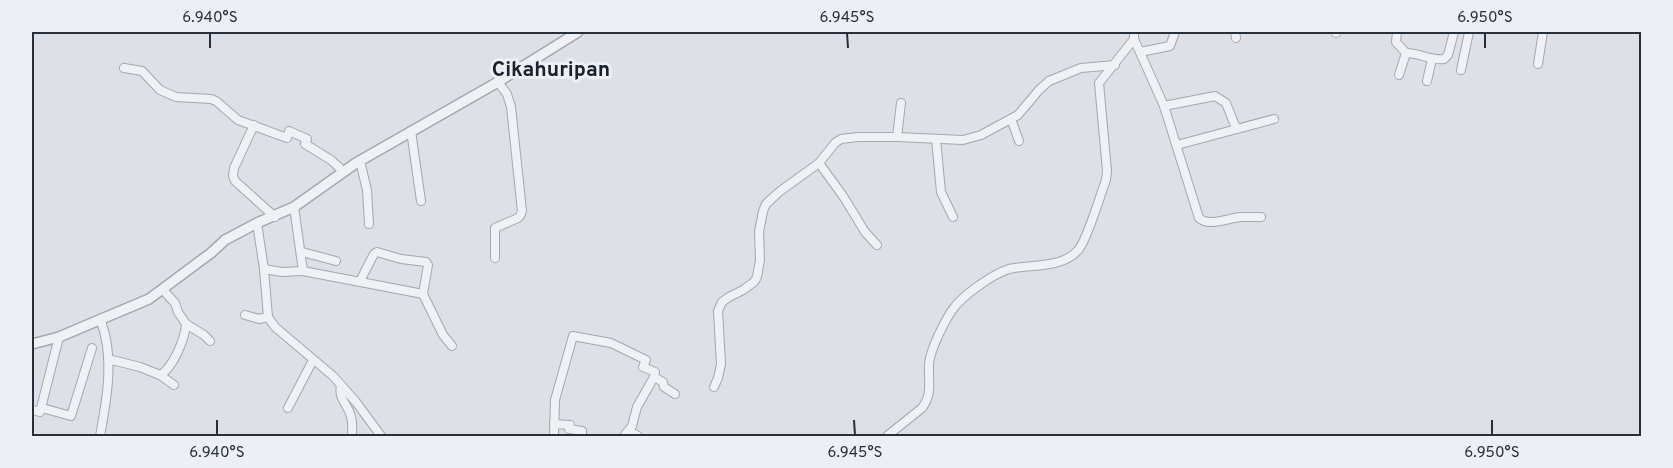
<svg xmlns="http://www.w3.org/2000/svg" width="1673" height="468" font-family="Overpass,sans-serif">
	<rect width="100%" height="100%" fill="#dde0e6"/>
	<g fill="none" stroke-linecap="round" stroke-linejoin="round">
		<defs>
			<g id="minor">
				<path d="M1235 32 1236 38"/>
				<path d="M1397 32 1396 42 1406 53"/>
				<path d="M1336 33V32"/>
				<path d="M1134 39 1164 106 1199 218C1209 227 1228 218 1241 217 1248 217 1254 217 1261 217"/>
				<path d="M1140 52 1170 46 1175 32"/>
				<path d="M1538 64 1543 32"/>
				<path d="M124 68 142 71 160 90 176 97 211 99 216 101 238 120 287 138 289 131 307 139 305 144 331 160 344 172"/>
				<path d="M1461 70 1469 32"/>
				<path d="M1399 75 1406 53C1420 53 1431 61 1444 59L1448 55 1454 32"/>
				<path d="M1427 81 1432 59"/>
				<path d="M1164 106 1215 96 1226 103 1236 128"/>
				<path d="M1011 119 1019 141"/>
				<path d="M254 125 234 168 233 176 235 181 275 217"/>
				<path d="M411 131 421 201"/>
				<path d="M897 137 901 103"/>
				<path d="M936 139 941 192 953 217"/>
				<path d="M1177 145 1274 119"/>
				<path d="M360 161 367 190 369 224"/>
				<path d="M819 163 843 196 865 232 877 245"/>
				<path d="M294 207 303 271 423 294 428 265 426 262 401 259 377 252 374 254 360 281"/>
				<path d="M257 223 264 269 268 317 275 327 333 376 356 402 381 436"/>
				<path d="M302 252 336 261"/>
				<path d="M495 258V228L518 218 520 216 522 211 511 107 507 94 498 82"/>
				<path d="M264 269 282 272 303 271"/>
				<path d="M163 290 175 303 178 312 186 324 204 335 210 341"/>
				<path d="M423 294 443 335 452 346"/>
				<path d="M245 315 259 319 268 317"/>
				<path d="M100 319C115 356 107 398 100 436"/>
				<path d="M108 359 140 367 160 375C173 368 185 339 186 324"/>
				<path d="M160 375 174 385"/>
				<path d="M341 385C338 401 348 403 351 417 353 423 352 430 352 436"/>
				<path d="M714 387 718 378 721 364 718 311 722 302 729 297 743 290 754 282 757 277 760 260 759 232 763 211 766 204 779 192 819 163 835 143 841 139 858 137H897L963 140 981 135 1018 115 1039 90 1049 81 1081 68 1115 65"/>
				<path d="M42 408 71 416 92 348"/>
				<path d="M288 408 313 360"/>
				<path d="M32 410 40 412 59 337"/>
				<path d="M554 424 570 425 569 429 582 431V436"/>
				<path d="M629 431 638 436"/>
				<path d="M554 436 555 400 573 336 611 343 646 360 643 367 655 372 654 377 663 382 664 387 675 394"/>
				<path d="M624 436 632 426 637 407 654 377"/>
				<path d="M887 436 922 408C933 394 928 380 929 364 930 350 945 320 953 309 963 295 993 274 1009 269 1031 264 1063 269 1079 249 1089 235 1099 198 1106 180L1107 171 1099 83 1134 39V32"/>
			</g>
			<path id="tertiary" d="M32 344 59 337 149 299 211 253 225 240 257 223 294 207 356 163 498 82 578 32"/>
		</defs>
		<use href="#minor" stroke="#a3a7af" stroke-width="10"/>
		<use href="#tertiary" stroke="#a3a7af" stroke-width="12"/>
		<use href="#minor" stroke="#eff1f4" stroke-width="8"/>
		<use href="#tertiary" stroke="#eff1f4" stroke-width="9"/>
	</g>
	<path fill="none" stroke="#272f3b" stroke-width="2" d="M210 33V48M847 33 848 48M1485 33V48M217 420V435M854 420 855 435M1492 420V435"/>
	<g text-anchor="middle" stroke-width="6" stroke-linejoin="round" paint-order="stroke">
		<g font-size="21" font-weight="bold" fill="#1a202c" stroke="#eceff4">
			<text x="551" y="76">Cikahuripan</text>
		</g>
	</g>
	<rect width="1673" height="468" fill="none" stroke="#eceff4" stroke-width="66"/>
	<rect x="33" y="33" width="1607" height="402" fill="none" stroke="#272f3b" stroke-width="2"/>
	<g font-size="15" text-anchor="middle" fill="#272f3b">
		<text x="210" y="22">6.940°S</text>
		<text x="847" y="22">6.945°S</text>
		<text x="1485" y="22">6.950°S</text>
		<text x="217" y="457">6.940°S</text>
		<text x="855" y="457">6.945°S</text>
		<text x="1492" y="457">6.950°S</text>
	</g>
</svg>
